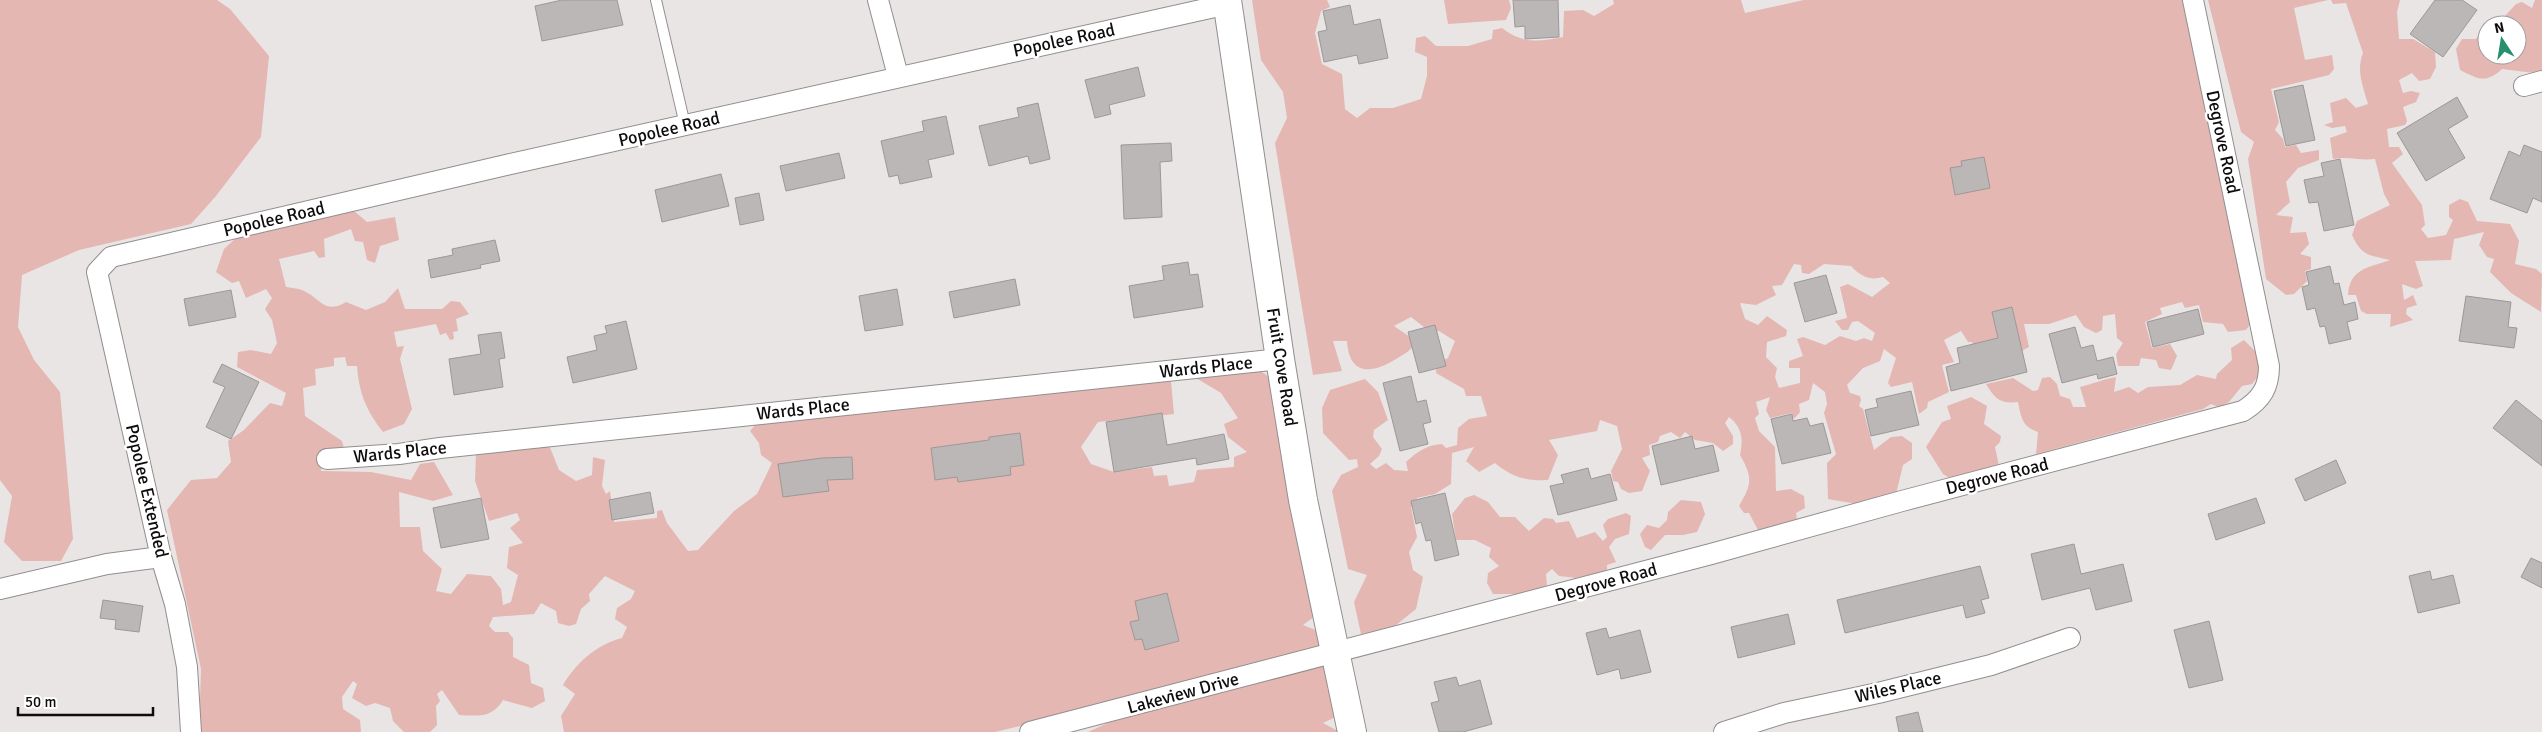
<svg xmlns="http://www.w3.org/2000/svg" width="2542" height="732" font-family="Signika,sans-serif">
	<rect width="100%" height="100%" fill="#e9e5e4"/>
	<g fill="#e4b7b3" fill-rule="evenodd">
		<path d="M0 0H217L230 9 269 56 261 137 216 196 191 224 79 250 22 275 18 327 34 360 60 392 73 539 61 561H22L4 542 12 496 0 480Z"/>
		<path d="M1252 0H1327L1330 7 1321 11 1315 33 1322 64 1342 74 1345 109 1357 118 1370 108H1393L1421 99 1427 76V57L1415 52 1416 38 1425 36 1436 46H1468L1492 39 1493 30 1502 28C1523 44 1538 42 1563 37L1564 11 1583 10 1594 16 1614 4 1613 0H1741L1745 13 1804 0H2182L2253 320 2246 330 2228 332 2223 324 2203 322 2199 305 2185 308 2182 302 2160 308 2162 314 2145 322 2152 348 2170 344 2177 356 2171 370 2159 368 2156 360 2141 358 2139 366H2118L2116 354 2123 343 2117 338 2115 314 2103 316 2102 330 2096 333 2084 327 2076 315 2049 324H2024L2029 347 2020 352 1975 356 1972 342H1968L1961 331 1944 340 1954 362 1942 365 1949 392 1928 402 1927 408 1919 414 1912 382 1891 387 1888 383 1896 358 1884 349 1880 361 1863 368 1847 385 1850 393 1860 396 1861 400 1859 406 1863 409 1874 450 1891 437 1902 436 1912 443V459L1903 465 1896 494 1857 504 1828 499 1827 463 1836 454 1824 413 1827 404 1825 392 1813 383 1809 400 1799 404 1800 412 1794 419 1792 413 1770 418 1766 410 1770 397 1756 402 1759 414 1755 418 1759 431 1775 447 1776 491 1791 489 1804 496 1805 508 1796 513 1797 520 1758 530 1749 513H1744L1739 506C1752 484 1753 478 1740 455 1743 440 1743 428 1729 417L1725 423 1733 436V444L1723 451 1713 443 1695 440 1685 432 1680 438 1671 432 1660 436 1658 442 1649 445 1650 455 1642 458 1650 471 1642 491 1629 493 1621 489 1618 482 1613 481 1611 471 1622 449 1617 426 1600 420 1597 431 1549 440 1558 455 1548 480C1525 481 1512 477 1495 463L1479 472 1466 461 1474 447 1452 453 1451 484 1435 494 1417 498V505L1411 507 1417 537 1409 552 1413 570 1423 577 1416 609 1391 629 1361 634 1354 602 1367 575 1348 569 1332 491 1341 475 1358 467 1357 459 1349 460 1323 433 1322 408 1330 390 1365 379 1378 392 1388 420 1374 430 1373 437 1382 449 1379 456 1370 464 1376 469 1386 463 1394 470 1408 471 1406 462C1417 452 1426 445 1442 444L1446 448 1457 445 1458 428 1469 419 1487 416 1481 396H1466L1464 389 1436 373 1437 363 1448 358 1455 341 1439 331H1429L1411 317 1394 326 1416 341C1413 350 1404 354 1396 359 1372 374 1349 376 1347 341H1333L1342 371 1313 375 1275 143 1287 118 1283 92 1261 60ZM1794 264 1801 265 1802 273 1809 274 1824 264 1851 266C1860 276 1870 281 1883 277L1890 283 1872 297 1848 284 1840 287 1847 318 1835 321 1842 330H1848L1852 322 1858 321 1875 333 1872 341 1864 338 1856 341 1840 336 1825 345 1803 337 1797 339 1803 356 1789 361V368H1800V383L1779 388 1775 377 1777 368 1766 357 1767 342 1786 336 1787 330 1767 316 1758 325 1745 319 1740 303 1756 305 1776 295 1772 286 1782 285Z"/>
		<path d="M1444 0H1509L1511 8 1506 20 1448 24Z"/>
		<path d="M2208 0H2328L2294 8 2305 60 2332 55 2334 69 2329 75 2271 89 2279 122 2275 130 2283 139 2285 147 2296 145 2301 153 2319 150V160L2298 168 2286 182 2290 202 2276 215 2293 217 2290 233 2306 232 2309 244 2300 254 2311 257V269L2305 271 2307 281 2294 294 2286 295 2266 279 2248 159 2254 142 2241 132Z"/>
		<path d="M2331 0H2400L2397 12 2399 39H2413L2435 52 2436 67 2430 79 2419 81 2412 73 2399 80 2403 93 2411 91 2420 93 2416 102 2403 107 2407 121 2405 125 2387 129 2389 147H2399L2403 154 2392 163 2422 205 2425 225 2421 229 2428 238 2446 235 2453 220 2449 217V205L2460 199 2468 202 2477 221 2510 224 2519 241 2515 264 2536 269 2542 274 2541 312 2511 293 2490 272 2494 259 2487 257 2479 245 2484 232 2454 239 2451 260 2415 261 2423 286 2416 289 2402 284 2404 300 2413 295 2417 305 2407 308 2406 314 2413 320 2390 327 2391 314H2367L2361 311 2356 295H2348C2350 268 2368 268 2390 260 2370 255 2362 257 2352 235L2357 221 2390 205 2384 194 2375 159C2360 161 2348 156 2333 159L2330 138 2347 132 2345 126 2332 128 2324 125 2333 122 2330 103 2346 98 2356 108 2368 104C2363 86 2356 71 2363 53L2346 3 2333 4Z"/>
		<path d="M2535 0H2542V74L2502 69C2486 84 2478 79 2460 70L2456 49 2462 39H2476L2484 27H2487V55H2517V25H2504V17L2516 4 2522 2 2532 8Z"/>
		<path d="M353 210 367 222 395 217 399 240 380 246 375 263 367 260 363 242 355 241 351 229 324 239 325 257 319 258 314 251 279 259 286 287C291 288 297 288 302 290 321 298 324 315 346 302L366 310 385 302 398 288 405 309H442L451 301 460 302 469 314 456 319 458 331 453 332 454 339 450 340 446 333 440 335 436 324 394 332 397 347 404 346 400 359 412 409 404 424 383 432C366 410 359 393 357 366H347L345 357 334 358V366L315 369 316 385 303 388 305 416 342 441 345 452 322 456 321 471 371 472 411 480 420 464 434 462 453 495 433 501 399 492 400 527H420L423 551 442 569 436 591 451 594 467 574 491 576 501 589 503 605 511 602 518 575 507 568 509 547 523 543 510 528 520 520 517 513 489 521 475 481 476 454 549 445 559 470 576 481 592 475 593 457 605 460 602 486 606 494 610 491 614 522 657 518V511L662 510 667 523 688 551 698 550 734 511 757 494 772 463 761 455 759 443 750 431 756 424 1171 381 1174 414 1098 422 1081 447 1091 464 1114 472 1152 467 1154 476 1167 475 1169 486 1194 482 1197 470 1234 467V457L1247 452 1228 437 1224 424 1238 418 1221 393 1196 378 1259 370 1274 380 1289 475 1286 487 1289 499 1294 502 1318 614 1303 625 1323 633V653L995 732H564L561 716 575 694 563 685C575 664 597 644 622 638L627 627 615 619 617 608 631 599 635 591 605 576 589 594 590 601 581 609 576 624 569 626 558 623 556 611 541 603 534 614 493 617 489 626 495 632H508L513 638V657L529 665 531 683 543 688 545 701 532 708 503 700C492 718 479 716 459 715L442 690 437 694 440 701 436 706 437 725 430 732H404L393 721 390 708 375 703 366 706 352 698 357 684 353 681 342 697 343 709 360 720 361 732H199L201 669 167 510 191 480 217 478 231 462 228 441 244 430 270 403 282 406 286 393 237 367 238 352 251 350 271 354 277 343 272 320 265 309 272 298 266 289 246 298 239 281 232 283 216 272 224 249 238 236Z"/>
		<path d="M2244 340 2258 354 2260 374 2252 384 2242 386 2229 402 2219 407 2211 404 2203 409 2036 454 2038 432C2022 427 2021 417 2018 402 2000 404 1995 399 1986 384L2013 378 2033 391 2038 390 2042 378 2050 377 2057 384 2060 396 2070 399 2073 407H2086L2080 387C2093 384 2103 379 2116 377L2114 392 2129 387 2138 393 2148 387 2180 385 2197 375 2216 379 2217 374 2232 360 2231 348Z"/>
		<path d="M1971 397 1987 406 1984 424 2001 436 2000 442 1995 447 1999 466 1953 480 1943 474 1926 447 1942 422 1951 419 1947 406Z"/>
		<path d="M1474 495 1488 502 1500 517H1515L1529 531 1544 518 1553 519 1556 523 1569 521 1577 538 1595 532 1603 541 1607 537 1603 525 1608 519 1626 513 1631 516 1629 534 1615 539 1609 547 1616 562 1607 565V571L1576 578 1559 576 1552 569 1546 574 1547 587 1518 594H1493L1487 583 1488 573 1499 566 1489 557 1491 548 1475 540H1456L1452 514 1465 498Z"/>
		<path d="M1681 500 1701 502 1705 514 1697 532 1683 535H1665L1651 550 1645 547 1640 534 1647 525 1659 528 1667 520 1668 512Z"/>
		<path d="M1327 662 1331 680 1327 689 1336 698 1331 705 1339 710 1340 715 1323 723 1340 732H1088L1132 712Z"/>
	</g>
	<g fill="#bbb7b6" stroke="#9d9898">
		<path d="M562 0H617L623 25 542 41 535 6Z"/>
		<path d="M1513 0H1558L1559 37 1525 39V26L1515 27Z"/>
		<path d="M2435 0H2462L2477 10 2443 57 2410 34Z"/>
		<path d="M1350 5 1354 25 1380 19 1388 58 1359 64 1357 55 1324 62 1318 32 1327 30 1323 11Z"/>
		<path d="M1138 67 1145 96 1109 105 1111 114 1095 118 1085 80Z"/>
		<path d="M2303 85 2315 140 2286 146 2274 91Z"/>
		<path d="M2457 97 2468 117 2448 129 2465 158 2426 181 2397 133Z"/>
		<path d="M1038 103 1050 159 1030 164 1028 156 989 166 979 126 1019 117 1017 108Z"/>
		<path d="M946 116 954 154 928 160 932 177 900 184 898 175 889 177 881 141 924 131 922 121Z"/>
		<path d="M1171 143 1172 161 1160 162 1162 217 1124 219 1121 145Z"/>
		<path d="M2524 145 2542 152V202L2533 198 2527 213 2490 199 2509 151 2520 156Z"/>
		<path d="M839 153 845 178 786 191 780 166Z"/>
		<path d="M1984 157 1990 188 1955 195 1950 168 1962 166 1961 161Z"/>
		<path d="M2340 159 2354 225 2324 231 2318 202 2309 203 2304 180 2324 176 2321 163Z"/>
		<path d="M721 174 729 206 662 222 655 190Z"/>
		<path d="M759 193 764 220 740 225 735 198Z"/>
		<path d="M495 240 500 261 480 265 481 268 431 278 428 260 453 255 452 249Z"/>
		<path d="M1188 262 1190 275 1198 274 1203 307 1134 318 1129 286 1164 280 1162 266Z"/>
		<path d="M2330 266 2334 284 2339 283 2344 305 2355 302 2358 319 2347 322 2351 339 2329 344 2325 326 2320 327 2315 308 2307 310 2302 287 2309 285 2306 272Z"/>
		<path d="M1826 275 1837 313 1805 322 1794 283Z"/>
		<path d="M1015 279 1020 305 954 318 949 292Z"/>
		<path d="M897 289 903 325 865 331 859 296Z"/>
		<path d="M231 290 236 317 189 326 184 299Z"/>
		<path d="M2466 296 2511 302 2508 327 2517 328 2514 348 2459 341Z"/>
		<path d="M2012 307 2027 372 1951 391 1946 367 1960 363 1957 348 1998 338 1992 312Z"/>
		<path d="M2198 309 2204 334 2153 347 2147 322Z"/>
		<path d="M626 321 637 369 573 383 567 357 597 350 594 336 607 333 605 326Z"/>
		<path d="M1435 325 1446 366 1419 373 1408 332Z"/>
		<path d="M2075 327 2081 348 2093 345 2097 361 2113 357 2117 374 2098 379 2097 374 2062 383 2049 334Z"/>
		<path d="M501 332 505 358 499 359 503 387 454 395 449 359 481 354 478 335Z"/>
		<path d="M222 364 259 382 231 439 206 427 225 387 213 382Z"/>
		<path d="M1411 376 1417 402 1426 400 1431 422 1423 424 1428 444 1400 451 1383 383Z"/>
		<path d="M1911 391 1919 425 1871 436 1865 410 1878 407 1876 399Z"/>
		<path d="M2516 400 2542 421V466L2493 428Z"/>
		<path d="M1162 413 1167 445 1224 434 1229 459 1197 465 1196 458 1114 472 1106 422Z"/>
		<path d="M1792 414 1793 421 1807 418 1810 426 1823 423 1831 453 1782 464 1771 419Z"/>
		<path d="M1020 433 1024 465 1010 467 1011 475 958 482 957 477 935 480 931 448 989 440V437Z"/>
		<path d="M1692 436 1695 449 1713 445 1719 471 1661 485 1652 446Z"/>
		<path d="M852 457 853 479 827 480 829 491 783 497 778 464 822 458Z"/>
		<path d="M2336 460 2346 483 2305 501 2295 479Z"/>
		<path d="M1588 468 1591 479 1610 474 1617 500 1558 515 1550 486 1564 483 1561 475Z"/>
		<path d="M650 492 654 513 612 520 609 500Z"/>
		<path d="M1445 493 1459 555 1435 561 1431 540 1426 541 1421 522 1416 524 1411 501Z"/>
		<path d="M481 498 489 539 441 548 433 508Z"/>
		<path d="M2256 498 2265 523 2216 540 2208 514Z"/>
		<path d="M2074 544 2081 574 2123 564 2132 601 2096 610 2090 588 2042 600 2031 554Z"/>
		<path d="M2531 558 2542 563V588L2521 577Z"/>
		<path d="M1980 566 1989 598 1981 600 1985 613 1966 618 1963 605 1845 633 1837 600Z"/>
		<path d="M2430 571 2432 580 2453 575 2460 603 2418 613 2409 576Z"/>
		<path d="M1167 593 1179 641 1145 650 1142 639 1135 640 1130 622 1139 620 1135 601Z"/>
		<path d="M103 600 143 606 139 632 115 629 116 620 100 618Z"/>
		<path d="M1788 614 1795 644 1738 658 1731 627Z"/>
		<path d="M2209 621 2223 680 2189 688 2174 630Z"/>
		<path d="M1606 628 1609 638 1640 630 1651 672 1621 679 1619 669 1597 675 1586 633Z"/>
		<path d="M1456 677 1459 686 1480 680 1492 724 1463 732H1439L1431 703 1439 701 1434 682Z"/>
		<path d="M1918 712 1923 732H1899L1896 717Z"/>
	</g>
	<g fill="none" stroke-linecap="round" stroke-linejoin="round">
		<defs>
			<path id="lane" d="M656 0 685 125"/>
			<g id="street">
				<path d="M878 0 898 76"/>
				<path d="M2524 86 2542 81"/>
				<path d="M327 459 399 454 440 448 1280 359"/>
				<path d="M0 589 107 564 161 557"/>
				<path d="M191 732 187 667 175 604 161 557 97 272 111 257 506 165 1228 4"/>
				<path d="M1030 732 1711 554 1902 501 2243 411C2262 399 2269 387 2269 366L2193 0"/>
				<path d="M1724 732 1784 713 1878 693 1991 665 2070 638"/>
			</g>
			<path id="secondary" d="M1227 0 1280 359 1303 500 1352 732"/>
		</defs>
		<use href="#lane" stroke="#928e8e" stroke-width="12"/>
		<use href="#street" stroke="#928e8e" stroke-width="22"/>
		<use href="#secondary" stroke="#928e8e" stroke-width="30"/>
		<use href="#lane" stroke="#fff" stroke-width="10"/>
		<use href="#street" stroke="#fff" stroke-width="20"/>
		<use href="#secondary" stroke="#fff" stroke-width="28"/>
	</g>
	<g text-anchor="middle" stroke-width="5" stroke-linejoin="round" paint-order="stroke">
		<g font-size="18" fill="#0e0c0c" stroke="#fff">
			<text transform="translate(1064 40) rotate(-12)" y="6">Popolee Road</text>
			<text transform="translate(669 129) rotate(-13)" y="6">Popolee Road</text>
			<text transform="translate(2223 142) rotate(78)" y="6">Degrove Road</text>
			<text transform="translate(274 219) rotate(-13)" y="6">Popolee Road</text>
			<text transform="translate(1206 367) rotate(-6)" y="6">Wards Place</text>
			<text transform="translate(1282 367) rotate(81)" y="6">Fruit Cove Road</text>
			<text transform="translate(803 409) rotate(-6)" y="6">Wards Place</text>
			<text transform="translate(400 452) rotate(-6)" y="6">Wards Place</text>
			<text transform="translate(1997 476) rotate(-14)" y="6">Degrove Road</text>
			<text transform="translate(147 491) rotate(77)" y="6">Popolee Extended</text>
			<text transform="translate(1606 582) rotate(-15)" y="6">Degrove Road</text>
			<text transform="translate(1898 687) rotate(-13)" y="6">Wiles Place</text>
			<text transform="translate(1183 693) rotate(-15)" y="6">Lakeview Drive</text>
		</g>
	</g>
	<g transform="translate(2502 40) rotate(348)"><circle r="24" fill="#ffffff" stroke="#9f9e9e"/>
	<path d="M0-4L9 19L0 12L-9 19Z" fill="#268f6d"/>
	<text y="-8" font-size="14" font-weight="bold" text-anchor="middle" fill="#0e0c0c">N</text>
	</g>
	<path d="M18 707v8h135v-8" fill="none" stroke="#0e0c0c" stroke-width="2.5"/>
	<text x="25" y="707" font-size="15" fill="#0e0c0c" stroke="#ffffff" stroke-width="4" paint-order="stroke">50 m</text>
</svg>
